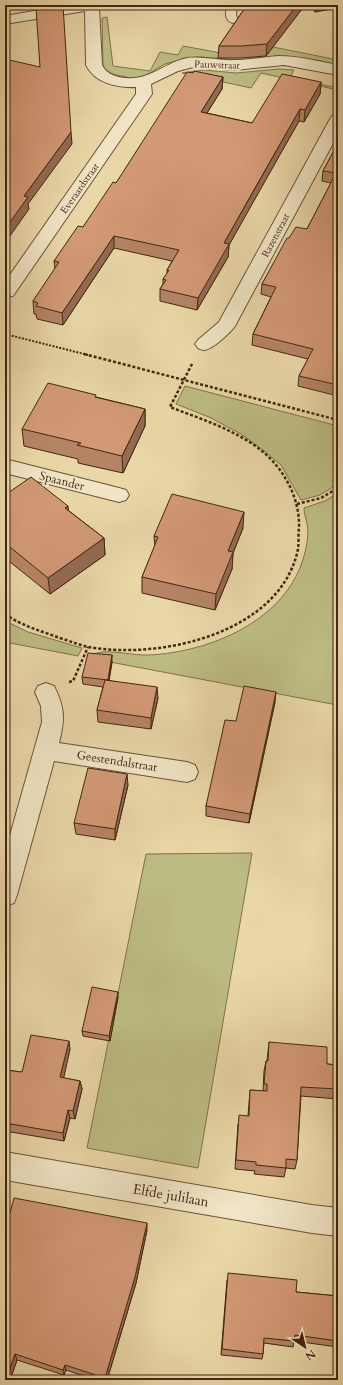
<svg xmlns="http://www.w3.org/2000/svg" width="343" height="1385" font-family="Cardo,serif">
	<rect width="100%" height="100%" fill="#ead7a8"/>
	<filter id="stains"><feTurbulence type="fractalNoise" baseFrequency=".005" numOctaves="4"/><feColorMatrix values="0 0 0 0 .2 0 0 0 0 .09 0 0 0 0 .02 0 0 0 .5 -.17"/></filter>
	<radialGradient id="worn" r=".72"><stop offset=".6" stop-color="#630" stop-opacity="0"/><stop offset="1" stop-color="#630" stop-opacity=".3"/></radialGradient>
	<g fill="#bdbd83" stroke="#80724b">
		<path d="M107 17 113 66 150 71 160 52 178 55 183 46 237 56 257 50 268 53 273 47 338 60V65L305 58 284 56 238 60 199 57 183 59 165 64 143 77 130 78 112 74 103 68 102 18Z"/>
		<path d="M279 69 294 70 290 78 338 88V90L261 73 251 88 182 73 204 70 236 73Z"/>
		<path d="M185 386 338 426V484L320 495 301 500 281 465 263 450 241 434 209 417 176 404Z"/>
		<path d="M338 493 337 705 89 658C92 656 94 653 97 653 108 649 135 656 149 655 210 652 286 621 304 556 307 546 309 533 307 523 306 518 304 514 304 508L325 501Z"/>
		<path d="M5 621 28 632 82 648 78 656 5 642Z"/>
		<path d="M252 853 198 1168 87 1148 146 854Z"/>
	</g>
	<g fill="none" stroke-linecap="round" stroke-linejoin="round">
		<defs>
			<path id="lane" d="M227 5H237L236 15 238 20 237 22 233 23C224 21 226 12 227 5Z"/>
			<g id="street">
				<path d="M68 5H101L99 8 102 65C107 76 122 79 133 78 150 78 168 62 187 58 203 56 219 61 236 60 250 60 264 57 278 56 298 56 318 61 338 65V75L284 65 235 70 193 67 178 71 151 84 152 94 13 296 5 297V282L136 94V87C117 88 95 83 86 65L85 11 5 24V16Z"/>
				<path d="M338 114V134L235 326C231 332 212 350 204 350 202 350 200 349 198 348L195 344 198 340 219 322 330 119 332 116Z"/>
				<path d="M5 459 119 488 126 490 129 495 126 500 119 502 5 473Z"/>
				<path d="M46 683 54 686C65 708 65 719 59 743L187 762 195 765 198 772 195 779 187 782 54 761 17 895 14 903 5 906V853L42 722 41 706 35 692 38 686Z"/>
				<path d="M5 1152 312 1205 338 1208V1236L312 1233 5 1180Z"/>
			</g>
		</defs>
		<use href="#lane" stroke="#6c5338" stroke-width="2"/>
		<use href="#street" stroke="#6c5338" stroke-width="2"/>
		<path stroke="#422713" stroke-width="2" stroke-dasharray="2 1.5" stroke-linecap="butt" d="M5 334 88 355"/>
		<g stroke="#422713" stroke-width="2.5" stroke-dasharray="3 2" stroke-linecap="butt">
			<path d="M84 354 338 420"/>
			<path d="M297 504 321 498 338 488"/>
			<path d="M5 614C22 626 41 631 60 638 70 641 79 645 89 647 161 660 281 633 298 549 299 543 298 535 299 528 300 499 285 470 262 451 236 430 201 419 170 407L192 364"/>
			<path d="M69 682 73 681 88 647"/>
		</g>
		<path stroke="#422713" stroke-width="3" stroke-dasharray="3.5 2.5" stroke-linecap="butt" d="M5 1207 9 1196"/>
		<use href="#lane" fill="#f1e5c6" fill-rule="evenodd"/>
		<use href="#street" fill="#f1e5c6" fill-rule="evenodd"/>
	</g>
	<g fill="#b58465" stroke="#422713">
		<path d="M247 5H305L266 56 241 58H218L219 46Z"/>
		<path d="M310 5H338L315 12Z"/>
		<path d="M193 73 223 77 222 89 207 113 252 123 321 82 320 94 304 122 299 121 254 200 229 245 228 257 197 310 160 301V289L163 284V279L167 274V270L172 261 114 248 63 325 37 319 36 314H34L33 301 55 269 54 261 83 227 116 183Z"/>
		<path d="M338 143V396L298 386 299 376 308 359 252 345 253 334 271 297 261 294 262 284 289 238 307 229 331 183 322 181 323 171Z"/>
		<path d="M96 397 145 409V426L123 473 78 463V459L24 446 22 429Z"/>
		<path d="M5 495 69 511 104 538 105 555 50 594 5 558Z"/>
		<path d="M243 528 233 553 232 569 215 610 142 593V577L155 546 154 536Z"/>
		<path d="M112 662 109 680 158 698 151 729 98 722 97 710 103 687 83 684 82 677Z"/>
		<path d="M275 702 249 823 206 816V806L236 721Z"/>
		<path d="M128 785 115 840 76 834 74 823Z"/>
		<path d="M118 997 110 1041 83 1036 82 1031Z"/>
		<path d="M269 1042 327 1064 338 1065V1099L301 1096 297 1160 295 1169 286 1168 284 1177 254 1174 255 1171 235 1169 238 1124 248 1116 250 1090 263 1091 264 1071 266 1061H267Z"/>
		<path d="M70 1049 63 1078 80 1081 82 1089 75 1119 70 1118 64 1141 5 1131V1070L22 1072Z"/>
		<path d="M5 1227 147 1230 136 1283 107 1380H96L66 1370 64 1375 17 1360 10 1380H5Z"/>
		<path d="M227 1280 296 1292 338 1296V1347L294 1341 293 1347 264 1343 263 1354 262 1359 221 1355Z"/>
	</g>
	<g fill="#946b53" stroke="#422713">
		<path d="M13 5H33L13 8Z"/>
		<path d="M36 5H59L37 9Z"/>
		<path d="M297 5H305L266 56 267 44Z"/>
		<path d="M316 5H338V8L315 12Z"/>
		<path d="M223 77 222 89 200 124 201 112Z"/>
		<path d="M321 82 320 94 304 122 305 110Z"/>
		<path d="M300 109 299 121 229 245 228 257 197 310 198 298 224 243Z"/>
		<path d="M71 132 72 144 28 204 29 209 5 243V229L24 196Z"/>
		<path d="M114 236V248L63 325 62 313Z"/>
		<path d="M145 409V426L123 473 122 456Z"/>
		<path d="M68 506 70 522 65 508Z"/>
		<path d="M244 512 243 528 233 553 232 569 215 610 216 594 228 551Z"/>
		<path d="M104 538 105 555 50 594 48 578Z"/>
		<path d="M112 655V662L108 687V681Z"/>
		<path d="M157 687 158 698 151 729V718Z"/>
		<path d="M276 692 275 702 249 823 250 814Z"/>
		<path d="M127 774 128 785 115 840V829Z"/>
		<path d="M118 992V997L110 1041 109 1036Z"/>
		<path d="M69 1041 70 1049 62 1086 60 1077Z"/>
		<path d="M80 1081 82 1089 75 1119 73 1111Z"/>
		<path d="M68 1110 70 1118 64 1141 63 1133Z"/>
		<path d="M147 1223V1230L136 1283 107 1380H105V1378Z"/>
		<path d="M15 1354 17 1360 10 1380H6Z"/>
		<path d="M65 1365 66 1370 64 1375 63 1370Z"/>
	</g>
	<g fill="#d39976" stroke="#422713">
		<path d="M58 5H63L71 132 24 196 28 197 5 229V59L40 67 36 8Z"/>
		<path d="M247 5H297L267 44 242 46H219Z"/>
		<path d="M194 71 223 77 201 112 252 123 282 74 321 82 305 110 300 109 255 188 224 243 229 244 198 298 160 289 166 280 163 279 169 270H167L179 250 114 236 62 313 36 306 38 303 33 301 59 262 54 261 78 226 83 227 113 182 116 183 187 72 193 73Z"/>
		<path d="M338 143V385L299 376 313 349 253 334 276 287 262 284 287 238H289L296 227 307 229 336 173 323 171Z"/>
		<path d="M48 383 96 395 95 397 145 409 122 456 77 445 81 443 22 429Z"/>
		<path d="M31 477 68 506 65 508 104 538 48 578 5 543V495Z"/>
		<path d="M172 494 244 512 228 551 233 552 216 594 142 577 158 537 154 536Z"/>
		<path d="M88 653 112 655 108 680 82 677Z"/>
		<path d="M105 680 157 687 151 718 97 710Z"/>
		<path d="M244 686 276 692 250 814 206 806 225 720 236 721Z"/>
		<path d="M88 768 127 774 115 829 74 823Z"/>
		<path d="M92 987 118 992 109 1036 82 1031Z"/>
		<path d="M31 1035 69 1041 60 1077 80 1081 73 1111 68 1110 63 1133 5 1123V1070L22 1072Z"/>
		<path d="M269 1042 327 1047V1064L338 1065V1089L301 1087 297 1160 286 1159V1168L256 1165V1162L236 1160 239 1115 249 1116 250 1090 267 1091V1084H264L266 1061H268Z"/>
		<path d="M14 1198 147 1223 135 1277 105 1378 65 1365 63 1370 15 1354 6 1380H5V1227L6 1228Z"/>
		<path d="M228 1273 297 1280 296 1292 338 1296V1341L295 1335 294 1341 264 1338 263 1354 222 1349Z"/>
	</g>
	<g text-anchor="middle" stroke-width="4" stroke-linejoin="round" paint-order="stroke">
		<g font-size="10" fill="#422713" stroke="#f1e5c6">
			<text transform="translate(217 64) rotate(2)" y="4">Pauwstraat</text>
			<text transform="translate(79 188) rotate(-55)" y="4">Everaardstraat</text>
			<text transform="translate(275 235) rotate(-62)" y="4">Razenstraat</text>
		</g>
		<g font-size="12" fill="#422713" stroke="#f1e5c6">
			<text transform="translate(62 481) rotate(14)" y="4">Spaander</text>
			<text transform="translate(117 761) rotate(9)" y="4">Geestendalstraat</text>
		</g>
		<g font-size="14" fill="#422713" stroke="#f1e5c6">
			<text transform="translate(171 1195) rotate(10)" y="5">Elfde julilaan</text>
		</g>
	</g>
	<rect width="343" height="1385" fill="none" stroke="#ead7a8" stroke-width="20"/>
	<rect x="6" y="6" width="331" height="1373" fill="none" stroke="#422713" stroke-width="2"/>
	<rect x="10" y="10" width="323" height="1365" fill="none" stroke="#422713"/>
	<g transform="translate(305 1347) rotate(145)" stroke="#f1e5c6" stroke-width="3" paint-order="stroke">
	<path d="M0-3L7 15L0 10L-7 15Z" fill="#422713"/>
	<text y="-6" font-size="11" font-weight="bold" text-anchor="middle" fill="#422713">N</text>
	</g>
	<rect width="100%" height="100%" filter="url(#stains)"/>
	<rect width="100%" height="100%" fill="url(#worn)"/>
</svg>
